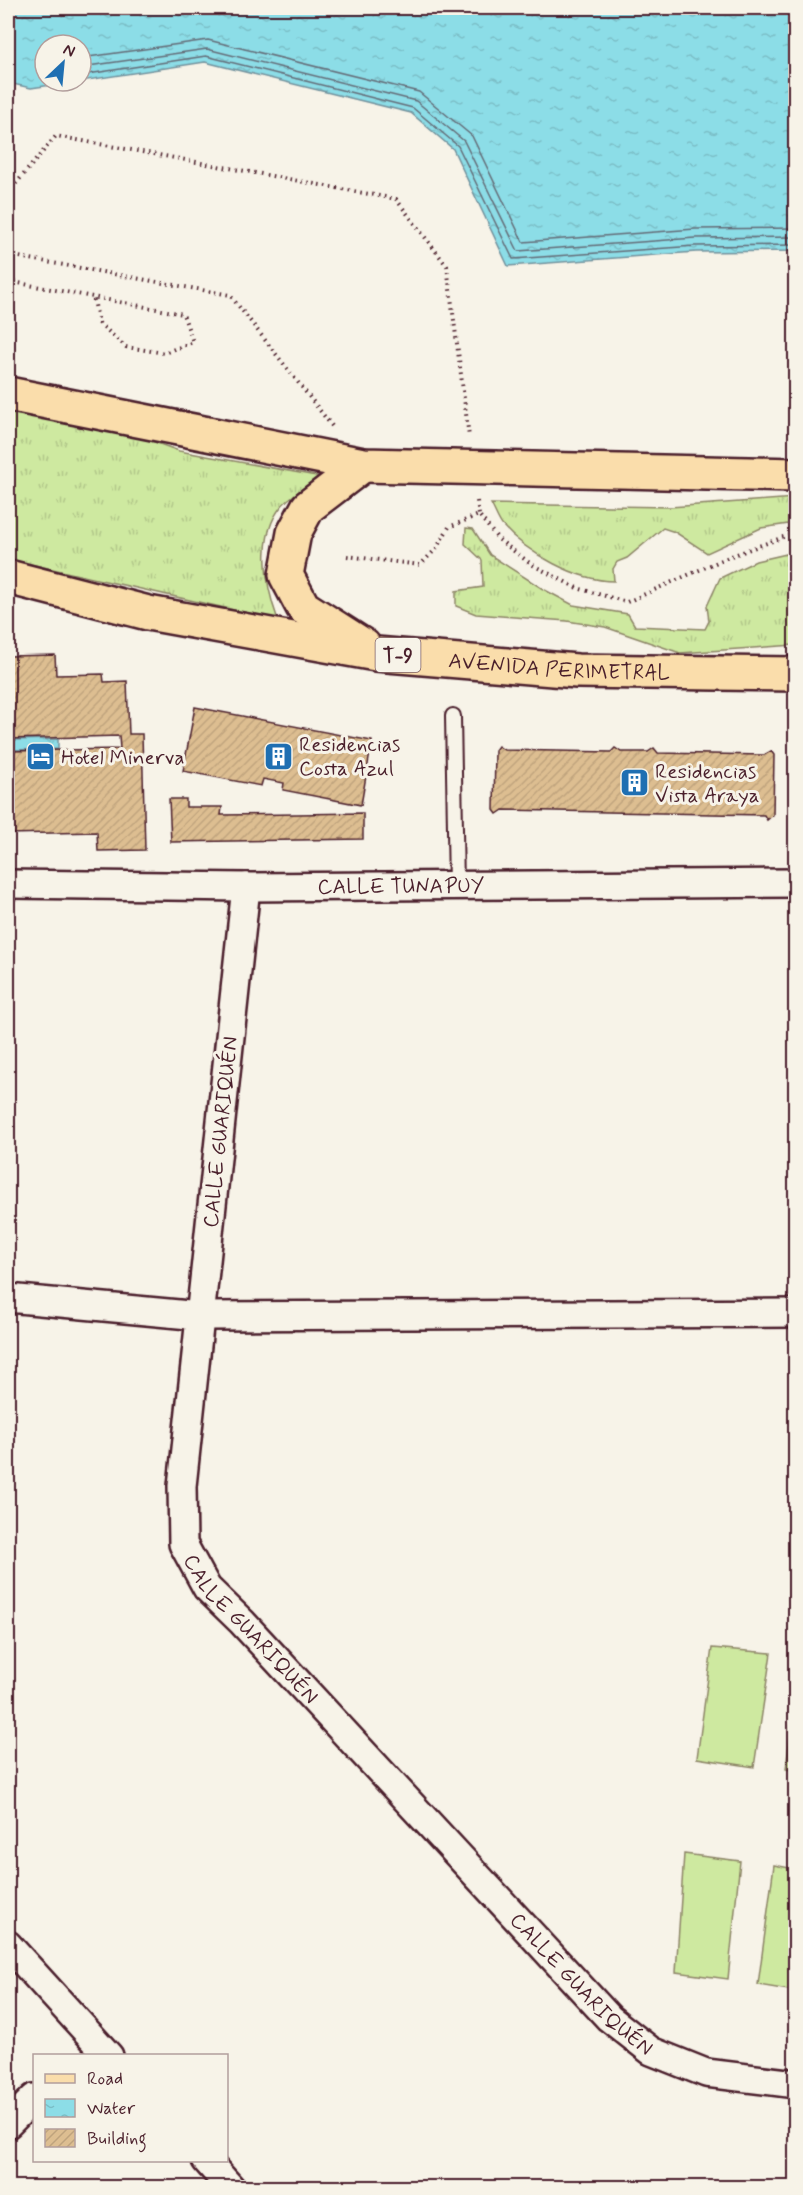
<svg xmlns="http://www.w3.org/2000/svg" width="803" height="2195" font-family="Mynerve,sans-serif">
	<defs>
		<pattern id="grass-tufts" width="24" height="20" patternUnits="userSpaceOnUse" patternTransform="scale(1.5)"><rect width="24" height="20" fill="#cee9a0"/><path d="M3 7l-1-3M5 7V3M7 7l1-3M15 17l-1-3M17 17v-4M19 17l1-3" fill="none" stroke="#b2c78a"/></pattern>
		<pattern id="water-ripples" width="26" height="14" patternUnits="userSpaceOnUse" patternTransform="scale(1.5)"><rect width="26" height="14" fill="#8cdde7"/><path d="M2 4q2-2 4 0t4 0M15 11q2-2 4 0t4 0" fill="none" stroke="#7abdc6"/></pattern>
		<pattern id="building-hatch" width="6" height="6" patternUnits="userSpaceOnUse" patternTransform="scale(1.5)"><rect width="6" height="6" fill="#ddbe91"/><path d="M-1 1l2-2M0 6l6-6M5 7l2-2" fill="none" stroke="#bfa37d"/></pattern>
	</defs>
	<rect width="100%" height="100%" fill="#f7f3e8"/>
	<filter id="ink" filterUnits="userSpaceOnUse"><feTurbulence type="fractalNoise" baseFrequency=".0167" numOctaves="2"/><feDisplacementMap in="SourceGraphic" scale="12" xChannelSelector="R" yChannelSelector="G"/><feConvolveMatrix kernelMatrix="1 2 1 2 8 2 1 2 1" color-interpolation-filters="sRGB"/></filter>
	<g filter="url(#ink)">
		<g fill="url(#grass-tufts)" stroke="#8c8466" stroke-width="1.5">
			<path d="M8 402 88 418 179 451 333 479C321 484 305 488 294 495 254 522 264 582 278 620L8 559Z"/>
			<path d="M795 498V523L761 528 707 553 675 532 663 528 627 558 617 562 613 569 614 581C577 581 527 553 502 525 498 520 495 511 491 504L670 507Z"/>
			<path d="M466 528 473 529 490 555 543 589 573 605 628 614 635 626 705 629 709 621 707 606 720 578 756 561 795 552V645L680 653 605 627 567 621 476 614 456 606V591L483 587 482 560 465 544Z"/>
		</g>
		<g fill="#cee9a0" stroke="#8c8466" stroke-width="1.5">
			<path d="M712 1648 771 1653 754 1767 697 1758Z"/>
			<path d="M795 1694 796 1771H795L786 1769Z"/>
			<path d="M684 1854 740 1861 728 1979 676 1972Z"/>
			<path d="M774 1865 795 1869V1991L758 1985Z"/>
		</g>
		<g fill="url(#water-ripples)" stroke="#72919c" stroke-width="1.5">
			<path d="M8 8H795V251L696 252 508 266 453 149 411 113 205 62 81 81V45H45V81H79L31 88 8 83Z"/>
			<path d="M58 739V749L8 750V740Z"/>
		</g>
		<g fill="none" stroke-linecap="round" stroke-linejoin="round">
			<g stroke="#646b76" stroke-width="1.5">
				<path d="M81 58 208 40 419 92 472 136 523 242 695 229 796 228"/>
				<path d="M81 67 207 49 416 101 464 141 518 251 695 238 796 237"/>
				<path d="M81 75 206 56 413 108 458 146 513 259 695 246 796 245"/>
			</g>
		</g>
		<g fill="url(#building-hatch)" stroke="#4a1f2b" stroke-width="1.5">
			<path d="M55 655 56 675 103 674 104 682 127 681 129 734H142L145 850 98 851 97 832 8 834V751L120 749 119 736 8 739V656Z"/>
			<path d="M195 707 372 741 361 805 283 790 284 783 263 779 261 786 183 771Z"/>
			<path d="M498 746 504 750 611 752 615 748 621 752H648L654 748 658 753 764 755 771 751 774 755 773 815 767 820 764 815 503 810 497 814 494 810 495 750Z"/>
			<path d="M169 799H186V807H222L221 815 363 813V839L171 842Z"/>
		</g>
		<g fill="none" stroke-linecap="round" stroke-linejoin="round">
			<defs>
				<path id="service" d="M453 716 456 886"/>
				<g id="minor">
					<path id="s1" d="M8 884 246 887 796 883"/>
					<path id="s2" d="M246 887 182 1486 183 1544 207 1588 242 1622 609 2018 651 2051 706 2073 796 2084"/>
					<path d="M8 1298 200 1316 796 1313"/>
					<path d="M8 1945 109 2056"/>
					<path d="M8 2124 34 2098"/>
					<path d="M206 2160 231 2188"/>
				</g>
				<g id="primary">
					<path d="M8 394 363 465 796 475"/>
					<path d="M363 465 308 507 294 533 286 575 303 607 364 646"/>
					<path id="s3" d="M8 577 148 613 376 654 577 671 796 674"/>
				</g>
			</defs>
			<use href="#service" stroke="#4a1f2b" stroke-width="18"/>
			<use href="#minor" stroke="#4a1f2b" stroke-width="32"/>
			<use href="#primary" stroke="#4a1f2b" stroke-width="38"/>
			<g stroke="#4a1f2b" stroke-width="4" stroke-dasharray="1.5 4.5" stroke-linecap="butt">
				<path d="M8 193 56 136 396 199 447 266 469 437"/>
				<path d="M8 255 230 295 332 426"/>
				<path d="M8 281 183 314 193 342 164 353 126 347 99 323 93 296"/>
				<path d="M477 501 479 515"/>
				<path d="M347 556 420 565 436 549 449 527 479 515 498 539 531 564 577 588 627 602 731 556 789 535 796 536"/>
			</g>
			<use href="#service" stroke="#f7f3e8" stroke-width="14"/>
			<use href="#minor" stroke="#f7f3e8" stroke-width="27"/>
			<use href="#primary" stroke="#faddab" stroke-width="33"/>
		</g>
	</g>
	<defs>
		<symbol id="building-square" viewBox="-11 -11 22 22"><rect x="-9" y="-9" width="18" height="18" rx="4" fill="#1f6fb2" stroke="#f7f3e8"/><path d="M-4-6H4V6H1V3H-1V6H-4ZM-2.5-4.3h1.7v1.8h-1.7ZM.8-4.3h1.7v1.8H.8ZM-2.5-1h1.7V.8h-1.7ZM.8-1h1.7V.8H.8Z" fill="#fff"/></symbol>
		<symbol id="hotel-square" viewBox="-11 -11 22 22"><rect x="-9" y="-9" width="18" height="18" rx="4" fill="#1f6fb2" stroke="#f7f3e8"/><path d="M-6-4.5h1.5V1H6V5H4.5V3h-9V5H-6ZM-4 0a1.8 1.8 0 1 1 3.6 0ZM.5 0V-2.5h3Q6-2.5 6 0Z" fill="#fff"/></symbol>
	</defs>
	<g fill-rule="evenodd">
		<use href="#building-square" x="262" y="740" width="33" height="33"/>
		<use href="#hotel-square" x="24" y="740" width="33" height="33"/>
		<use href="#building-square" x="618" y="766" width="33" height="33"/>
	</g>
	<g text-anchor="middle" stroke-width="6" stroke-linejoin="round" paint-order="stroke">
		<rect fill="#f7f3e8" stroke="#7e5f64" stroke-width="1.5" x="375.5" y="638" width="45" height="34" rx="4.5"/>
		<g font-size="20" font-weight="bold" fill="#4a1f2b">
			<text x="398" y="662">T-9</text>
		</g>
		<g font-size="21" fill="#4a1f2b" stroke="#f7f3e8">
			<text dy="7" stroke="none"><textPath href="#s3" startOffset="560">AVENIDA PERIMETRAL</textPath></text>
			<text dy="7" stroke="none"><textPath href="#s1" startOffset="393">CALLE TUNAPUY</textPath></text>
			<text transform="translate(220 1132) rotate(-84)" y="7">CALLE GUARIQUÉN</text>
			<text dy="7" stroke="none"><textPath href="#s2" startOffset="770">CALLE GUARIQUÉN</textPath></text>
			<text dy="7" stroke="none"><textPath href="#s2" startOffset="1256">CALLE GUARIQUÉN</textPath></text>
		</g>
		<g font-size="21" fill="#4a1f2b" stroke="#f7f3e8" text-anchor="start">
			<text x="299" y="751">Residencias<tspan x="299" dy="24">Costa Azul</tspan></text>
			<text x="61" y="764">Hotel Minerva</text>
			<text x="655" y="778">Residencias<tspan x="655" dy="24">Vista Araya</tspan></text>
		</g>
	</g>
	<rect width="803" height="2195" fill="none" stroke="#f7f3e8" stroke-width="30"/>
	<rect x="15" y="15" width="773" height="2165" fill="none" stroke="#4a1f2b" stroke-width="2" filter="url(#ink)"/>
	<rect x="33" y="2054" width="195" height="108" fill="#f7f3e8" stroke="#b29e9c" stroke-width="1.5"/>
	<rect x="45" y="2074" width="30" height="9" fill="#faddab" stroke="#b29e9c" stroke-width="1.5"/>
	<text x="87" y="2084" font-size="18" fill="#4a1f2b">Road</text>
	<rect x="45" y="2099" width="30" height="18" fill="url(#water-ripples)" stroke="#b29e9c" stroke-width="1.5"/>
	<text x="87" y="2114" font-size="18" fill="#4a1f2b">Water</text>
	<rect x="45" y="2129" width="30" height="18" fill="url(#building-hatch)" stroke="#b29e9c" stroke-width="1.5"/>
	<text x="87" y="2144" font-size="18" fill="#4a1f2b">Building</text>
	<g transform="translate(63 63) rotate(26)"><circle r="28" fill="#f7f3e8" stroke="#b29e9c" stroke-width="1.5"/>
	<path d="M0-4.5L10 22L0 15L-10 22Z" fill="#1f6fb2"/>
	<text y="-9" font-size="16" font-weight="bold" text-anchor="middle" fill="#4a1f2b">N</text>
	</g>
</svg>
